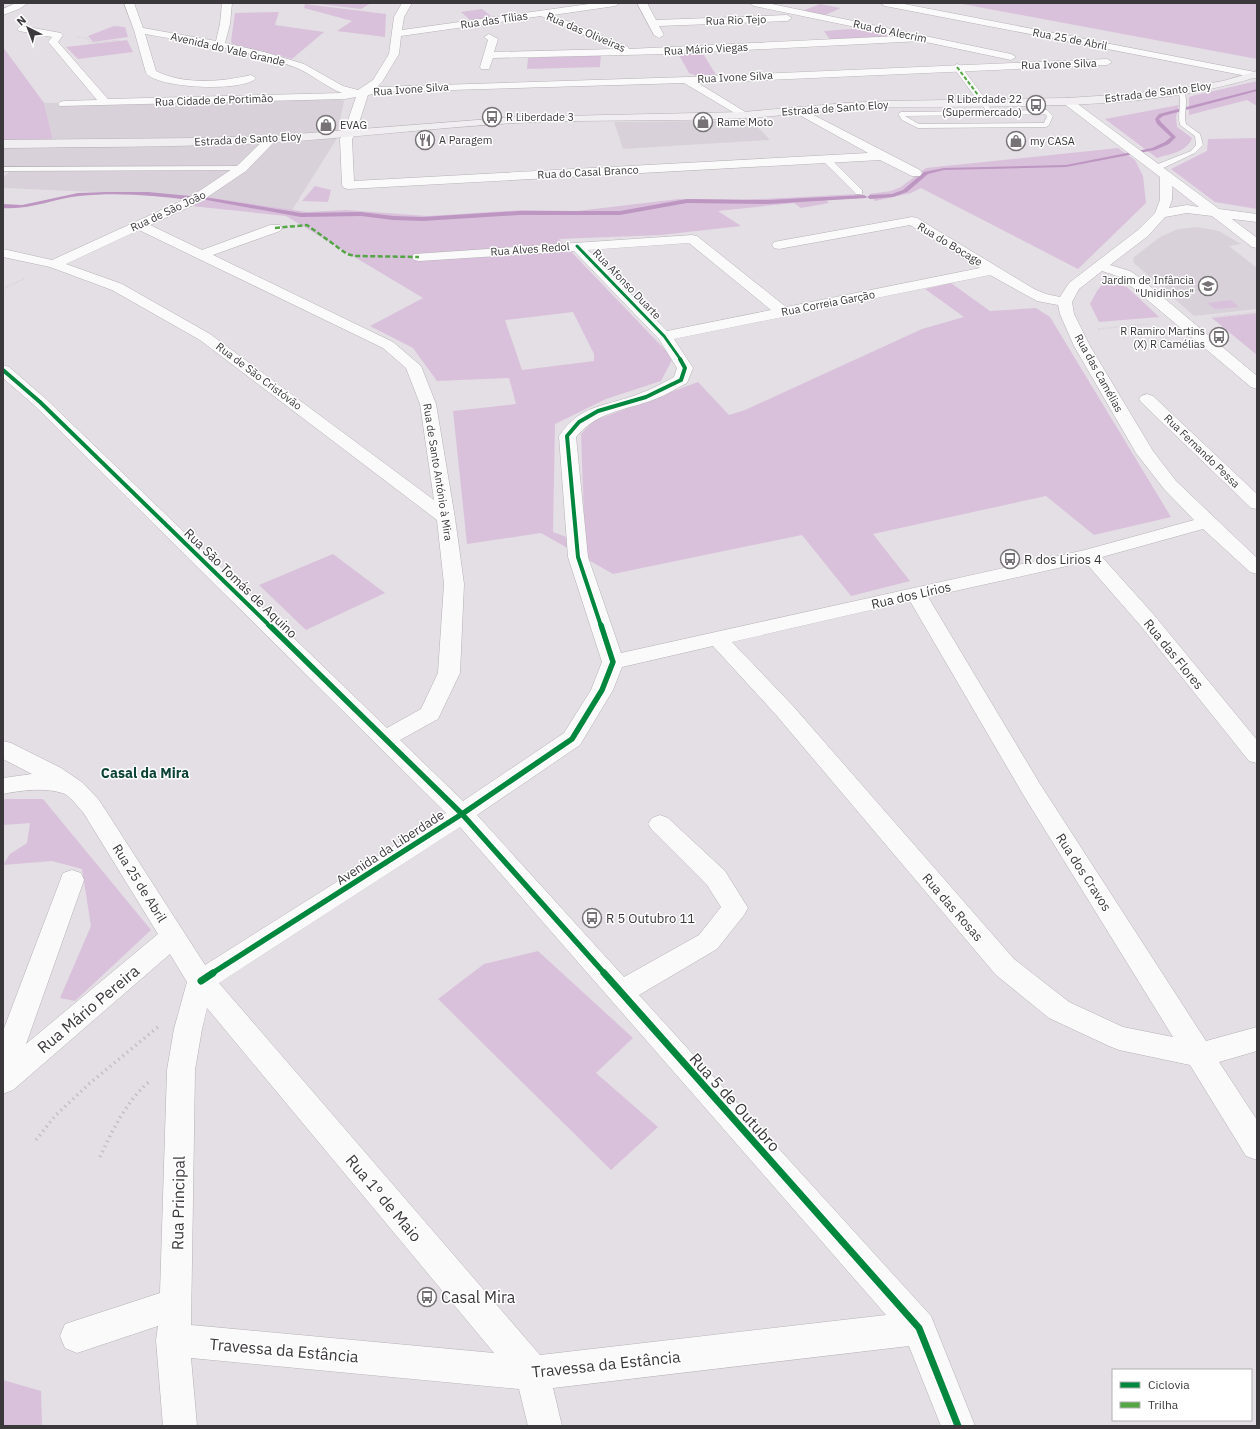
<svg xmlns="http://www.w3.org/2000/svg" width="1260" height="1429" font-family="'IBM Plex Sans',sans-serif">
	<rect width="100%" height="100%" fill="#e4dfe4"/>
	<g fill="#d9d1da">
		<path d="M319 96 344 101 336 140 292 210 209 197 3 188V178L9 172H3V140H53L44 103Z"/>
		<path d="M749 118 770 140 623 149 614 122 717 121Z"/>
		<path d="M1197 227 1219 231 1241 244 1229 246 1257 268V309L1194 316 1134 263 1133 258 1160 237 1178 229Z"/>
	</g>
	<g fill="#d9c1dc" fill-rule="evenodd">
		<path d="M310 3H371L361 9Z"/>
		<path d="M957 3H1257V59Z"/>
		<path d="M305 4 386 14 385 37 337 31 352 21 304 8Z"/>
		<path d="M820 4 841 8 825 15 802 11Z"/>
		<path d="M482 9 491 16 486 18 470 20 461 12Z"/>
		<path d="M279 12 275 25 324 32 292 59 232 44 231 41 235 13Z"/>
		<path d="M114 26 125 27 128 37 93 42 88 36Z"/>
		<path d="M863 28 888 35 887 37 831 41 824 31Z"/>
		<path d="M127 40 133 52 78 59 66 47Z"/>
		<path d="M3 47 44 103 53 140H3Z"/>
		<path d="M702 52 716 75 696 76 689 73 679 55Z"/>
		<path d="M601 54 600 67 527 69 528 58Z"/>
		<path d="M1257 81V106L1247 100 1189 115V97L1196 95Z"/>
		<path d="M1179 105 1176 117 1177 127 1192 138C1187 152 1170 154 1157 158L1105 119Z"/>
		<path d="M1257 138V209L1215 202 1171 169 1207 151 1208 139Z"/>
		<path d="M1118 148 1135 160 1143 176 1146 203 1078 269 921 188 911 193 875 201 869 194 891 191 901 187 926 168Z"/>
		<path d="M315 186 331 190 328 202 302 201Z"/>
		<path d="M859 194 863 198 826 200 829 203 801 208 794 203 718 211 741 226 661 235 559 239 673 358 661 381 606 399 555 424 553 532 585 544 581 434 593 421 698 382 729 415 745 410 922 329 964 317 925 289 951 283 990 311 1036 308 1050 317 1171 517 1094 535 1046 496 873 534 910 581 851 596 802 535 613 574 541 533 467 544 453 411 516 404 509 378 437 381 413 348 370 326 423 298 286 216 191 206 209 197 307 212 346 210 427 216 524 210 577 211 679 199 742 200ZM573 312 594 354V361L522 370 505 320Z"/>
		<path d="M1105 281 1127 287 1159 317 1099 322 1090 304 1097 291Z"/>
		<path d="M1231 300 1239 307 1215 309 1207 303Z"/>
		<path d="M1257 313V355L1212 318Z"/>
		<path d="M333 554 385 593 306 630 259 585Z"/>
		<path d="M5 799H43L151 930 75 1001 60 998 91 926 82 869 52 861 3 865 10 854 27 843 30 823 3 825V801Z"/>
		<path d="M538 951 633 1038 596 1073 658 1127 611 1170 438 999 484 964Z"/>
		<path d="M3 1380 41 1391 42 1426H3Z"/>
	</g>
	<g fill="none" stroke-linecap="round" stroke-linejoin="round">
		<g fill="#bd96c2" fill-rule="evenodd">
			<path d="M1257 89V91L1163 116 1159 119 1161 122 1176 137 1169 144 1155 150 1066 167 944 170 928 174 907 192 893 197 870 199 867 197 870 195 892 194 903 190 924 172 944 168 1066 165 1152 148 1165 142 1171 137 1157 124 1155 119 1159 114Z"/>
			<path d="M106 192H148L190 196 193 198 190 200C153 195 116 192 79 196 53 199 30 210 3 208V204L22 205 78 193Z"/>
			<path d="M864 195 867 197 866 198 768 204 687 203 620 215H519L423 221 393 220 361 216 301 217 201 199 204 197 301 213 361 212 393 216 423 217 519 211H620L687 199 768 200Z"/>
		</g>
		<defs>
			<g id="service">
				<path d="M1181 89 1184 91C1189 103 1183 113 1186 124L1200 134 1203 145 1195 153 1159 170H1153V166L1191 151 1196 145 1195 136 1180 125C1177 113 1183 103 1178 91Z"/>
				<path d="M984 101 986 102 992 111 1047 110 1053 116 1049 125 1046 127 918 128 902 120 898 114 901 112 986 111 981 103ZM1045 114 1047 116 1044 123 919 124 905 116Z"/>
				<path d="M823 157H829L862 190V194H856L823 161Z"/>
				<path d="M242 166H245V170L3 171V167Z"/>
			</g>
			<path id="pedestrian" d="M957 64 960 65 987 101 989 103 987 105H981L953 67Z"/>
			<g id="minor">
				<path d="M16 3H28L19 9 3 15V9Z"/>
				<path d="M124 3H134L143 28 216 41 220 24 222 3H232L230 24 225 43 264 52 304 64 343 86 358 90 373 80 389 54 394 17 402 3H412L404 17 402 30 596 3H620L615 6 553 15 628 47 629 49 899 36 754 6 749 3H767L1011 54 1016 57 1011 60 921 41 667 54 493 58 489 69H481L480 67 488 40 484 37 489 34 498 39 494 52 616 49 541 16 401 36 399 54 382 82 377 87 688 77 1107 59 1112 62 1107 65 698 83 747 113 749 115 743 118 684 83 384 92 368 95 356 132 352 139 354 181 868 153 794 112 792 110 798 107 920 170 922 173 920 176H912L880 160 348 189 344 188 342 185 340 139 344 132 356 97 345 99 60 106 58 104 60 102 64 101 97 100 50 44 48 42 52 37 19 31 17 29 19 27 22 26 61 33 63 35 58 42 108 99 342 93C326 87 313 75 297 68 249 49 196 43 145 34L156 71C184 85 221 82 251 75L256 78C245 92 158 89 146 73L134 30Z"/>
				<path d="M637 3H647L656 20 787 15 792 18 787 21 659 26 664 35 659 38 654 35Z"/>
				<path d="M880 3H899L1255 72H1257V78L885 6Z"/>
				<path d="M1067 98 1071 99 1219 209 1257 214V222L1232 219 1257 238V248L1252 247 1212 216 1187 213 1165 217 1148 236 1110 265 1130 271 1140 278 1257 376V389L1251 387 1120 277 1102 271 1079 289 1072 302 1074 314 1090 346 1153 451 1176 481 1257 558V574L1250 572 1203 529 1102 557 1154 615 1257 740V763L1249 761 1140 625 1085 562 928 597 1040 784 1206 1041 1257 1027V1051L1219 1062 1257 1120V1160L1246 1156 1190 1065 1119 1050 1109 1046 1049 1018 996 975 777 716 713 646 622 667 613 690 580 745 477 815 624 977 699 935 721 907 707 885 652 830 648 824 652 818 660 815 668 818 725 871 748 908 744 915 717 949 639 995 931 1316 975 1426H941L909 1346 553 1388 562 1426H528L519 1389 191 1358 197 1426H163L156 1340 158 1326 77 1353 65 1348 60 1336 65 1324 160 1293 167 1070 174 1029 187 982 170 954 13 1090 3 1094V1031L63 873 72 870 81 873 84 880 26 1044 158 934 83 812C78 807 71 797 65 794 47 787 22 790 3 794V778L32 774 3 759V741L11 743 61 768 83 783 99 800 205 965 446 813 34 405 3 378V365L9 367 46 399 387 728 421 709 438 673 444 584 437 520 200 340 112 290 50 267 3 257V249L52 260 192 196 238 165 267 137H275L277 139 275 141 246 171 200 202 150 225 202 250 270 225H280L282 228 280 231 213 255 393 342 421 366 436 404 455 518 464 584 460 673 438 719 400 740 463 801 564 733 591 690 602 662 568 557 559 436C581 403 607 407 641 393 652 389 663 383 674 377L677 368 659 339 574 251 419 261 414 260 412 257 414 254 692 235 697 236 786 307 980 268 910 225 779 249 774 248 772 245 774 242 779 241 912 217 917 218 1034 289 1046 294 1060 297 1069 283 1138 230 1155 213 1160 200V177L1063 103 1062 101ZM1172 186 1199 207 1187 205 1169 208 1172 200ZM139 230 383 348 406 368 420 404 434 500 210 334 122 284 66 264ZM689 243 771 310 667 331 588 250ZM990 275 1037 301 1058 305 1060 314 1074 346 1136 453 1164 489 1194 520 1085 550 621 653 588 557 576 437C597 412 621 411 650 401 663 397 675 389 687 383L693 368 674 339ZM910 601 1024 796 1173 1037 1123 1027 1069 1002 1014 959 793 706 732 642ZM460 827 886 1315 540 1355 219 983ZM207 1008 494 1353 191 1325 195 1070 202 1029Z"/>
				<path d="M1147 394 1153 396 1257 494V509L1251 508 1141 402 1139 399 1141 396Z"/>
			</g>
			<path id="secondary" d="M1257 71V77C1127 117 983 102 849 109 813 111 777 117 742 118 666 122 590 119 514 123 432 128 350 138 268 143 180 147 91 147 3 148V140L196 138 271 136 515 117 743 112 845 103 888 101 1067 98 1128 94 1181 88 1223 81Z"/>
		</defs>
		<use href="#service" stroke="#b4b1b4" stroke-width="1"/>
		<use href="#pedestrian" stroke="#b4b1b4" stroke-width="1"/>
		<use href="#minor" stroke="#b4b1b4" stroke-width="1"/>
		<use href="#secondary" stroke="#b4b1b4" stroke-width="1"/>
		<path stroke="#c3c0c3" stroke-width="1" stroke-dasharray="0.5 1.5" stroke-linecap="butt" d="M77 37 87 38 90 43 120 40"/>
		<g stroke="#c3c0c3" stroke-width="1.5" stroke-dasharray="0.5 2" stroke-linecap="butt">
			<path d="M3 289 25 278"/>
			<path d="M1212 317 1257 312"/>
			<path d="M1098 329 1149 324"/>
		</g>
		<g stroke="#c3c0c3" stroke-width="3.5" stroke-dasharray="1.5 4" stroke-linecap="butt">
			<path d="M36 1140 55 1116 90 1083 158 1027"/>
			<path d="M100 1157C113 1129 127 1100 151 1080"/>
		</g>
		<use href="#service" fill="#fbfafb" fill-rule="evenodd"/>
		<use href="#pedestrian" fill="#fbfafb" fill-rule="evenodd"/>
		<use href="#minor" fill="#fbfafb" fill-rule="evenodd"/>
		<use href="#secondary" fill="#f1eef1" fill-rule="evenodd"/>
		<path stroke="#54a645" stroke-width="2" stroke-dasharray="4 2" stroke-linecap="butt" d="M957 67 984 103"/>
		<path stroke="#54a645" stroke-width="2.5" stroke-dasharray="5 2.5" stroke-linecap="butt" d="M275 228 307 225 347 254 355 256 419 257"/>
		<defs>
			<path id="cycleway-far3" d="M577 246 664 336 681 360"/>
			<g id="cycleway-far2">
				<path d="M3 370 40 402 270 626"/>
				<path d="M601 626 578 557 567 436 579 422 598 411 646 397 681 380 685 368 680 359"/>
			</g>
			<g id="cycleway-far1">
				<path d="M269 625 462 814 605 974"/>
				<path d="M211 974 462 814 572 739 602 690 613 662 601 625"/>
			</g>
			<g id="cycleway">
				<path d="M604 973 919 1328 958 1426"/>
				<path d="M201 981 213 973"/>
			</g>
		</defs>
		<use href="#cycleway-far3" stroke="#fff" stroke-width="4.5"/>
		<use href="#cycleway-far2" stroke="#fff" stroke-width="6"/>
		<use href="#cycleway-far1" stroke="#fff" stroke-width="8"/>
		<use href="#cycleway" stroke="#fff" stroke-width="10"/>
		<use href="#cycleway-far3" stroke="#00873e" stroke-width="3"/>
		<use href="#cycleway-far2" stroke="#00873e" stroke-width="4"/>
		<use href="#cycleway-far1" stroke="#00873e" stroke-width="5.5"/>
		<use href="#cycleway" stroke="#00873e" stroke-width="7"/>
	</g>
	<defs>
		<symbol id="bus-ring" viewBox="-11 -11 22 22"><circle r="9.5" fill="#fff" stroke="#767276" stroke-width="1.5"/><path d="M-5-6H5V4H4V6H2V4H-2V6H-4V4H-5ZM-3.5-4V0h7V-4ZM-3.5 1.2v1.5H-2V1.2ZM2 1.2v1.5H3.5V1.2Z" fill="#767276"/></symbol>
		<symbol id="shop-ring" viewBox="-11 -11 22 22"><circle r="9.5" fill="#fff" stroke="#767276" stroke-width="1.5"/><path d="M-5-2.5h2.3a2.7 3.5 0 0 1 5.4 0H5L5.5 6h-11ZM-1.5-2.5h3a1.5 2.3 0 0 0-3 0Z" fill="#767276"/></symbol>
		<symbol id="restaurant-ring" viewBox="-11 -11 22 22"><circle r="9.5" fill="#fff" stroke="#767276" stroke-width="1.5"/><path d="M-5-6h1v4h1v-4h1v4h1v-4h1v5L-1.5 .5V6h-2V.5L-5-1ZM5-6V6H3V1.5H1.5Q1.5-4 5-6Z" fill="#767276"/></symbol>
		<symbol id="school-ring" viewBox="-11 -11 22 22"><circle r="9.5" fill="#fff" stroke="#767276" stroke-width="1.5"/><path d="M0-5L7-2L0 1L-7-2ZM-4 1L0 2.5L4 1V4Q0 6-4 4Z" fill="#767276"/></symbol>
	</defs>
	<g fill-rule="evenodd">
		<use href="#bus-ring" x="1025" y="94" width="22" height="22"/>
		<use href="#bus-ring" x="481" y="106" width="22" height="22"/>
		<use href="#shop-ring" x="692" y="111" width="22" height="22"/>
		<use href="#shop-ring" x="315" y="114" width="22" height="22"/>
		<use href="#restaurant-ring" x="414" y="129" width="22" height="22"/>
		<use href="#shop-ring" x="1005" y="130" width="22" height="22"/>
		<use href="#school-ring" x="1197" y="275" width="22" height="22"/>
		<use href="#bus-ring" x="1208" y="326" width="22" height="22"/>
		<use href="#bus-ring" x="999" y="548" width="22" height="22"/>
		<use href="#bus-ring" x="581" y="907" width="22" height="22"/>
		<use href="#bus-ring" x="416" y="1286" width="22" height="22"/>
	</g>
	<g text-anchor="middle" stroke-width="3" stroke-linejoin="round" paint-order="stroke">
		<g font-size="11" fill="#3b383b" stroke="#fff">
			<text transform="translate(494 20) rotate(-8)" y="4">Rua das Tílias</text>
			<text transform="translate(736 20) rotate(-2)" y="4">Rua Rio Tejo</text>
			<text transform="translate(890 31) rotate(12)" y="4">Rua do Alecrim</text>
			<text transform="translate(586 32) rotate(23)" y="4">Rua das Oliveiras</text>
			<text transform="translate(1070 39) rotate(11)" y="4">Rua 25 de Abril</text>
			<text transform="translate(228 49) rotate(13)" y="4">Avenida do Vale Grande</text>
			<text transform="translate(706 49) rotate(-3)" y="4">Rua Mário Viegas</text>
			<text transform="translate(1059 64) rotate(-2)" y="4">Rua Ivone Silva</text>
			<text transform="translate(735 77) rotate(-3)" y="4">Rua Ivone Silva</text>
			<text transform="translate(411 89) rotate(-4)" y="4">Rua Ivone Silva</text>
			<text transform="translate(1158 92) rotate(-7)" y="4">Estrada de Santo Eloy</text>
			<text transform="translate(214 100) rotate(-2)" y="4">Rua Cidade de Portimão</text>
			<text transform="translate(835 108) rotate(-4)" y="4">Estrada de Santo Eloy</text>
			<text transform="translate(248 139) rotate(-3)" y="4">Estrada de Santo Eloy</text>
			<text transform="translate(588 172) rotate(-3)" y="4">Rua do Casal Branco</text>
			<text transform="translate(168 211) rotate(-25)" y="4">Rua de São João</text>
			<text transform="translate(950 244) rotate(31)" y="4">Rua do Bocage</text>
			<text transform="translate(530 249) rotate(-4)" y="4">Rua Alves Redol</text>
			<text transform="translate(627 284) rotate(46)" y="4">Rua Afonso Duarte</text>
			<text transform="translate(828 303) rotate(-11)" y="4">Rua Correia Garção</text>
			<text transform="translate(1099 373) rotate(61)" y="4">Rua das Camélias</text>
			<text transform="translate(259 376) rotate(37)" y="4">Rua de São Cristóvão</text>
			<text transform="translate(1202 451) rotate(44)" y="4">Rua Fernando Pessa</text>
			<text transform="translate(438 472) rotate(81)" y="4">Rua de Santo António à Mira</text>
		</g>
		<g font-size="11" fill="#3b383b" stroke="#fff" text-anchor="start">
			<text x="1022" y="103" text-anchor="end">R Liberdade 22<tspan x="1022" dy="13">(Supermercado)</tspan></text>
			<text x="506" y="121">R Liberdade 3</text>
			<text x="717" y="126">Rame Moto</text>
			<text x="340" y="129">EVAG</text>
			<text x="439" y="144">A Paragem</text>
			<text x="1030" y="145">my CASA</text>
			<text x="1194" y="284" text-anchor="end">Jardim de Infância<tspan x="1194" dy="13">"Unidinhos"</tspan></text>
			<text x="1205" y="335" text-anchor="end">R Ramiro Martins<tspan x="1205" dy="13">(X) R Camélias</tspan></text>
		</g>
		<g font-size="13" fill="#3b383b" stroke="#fff" text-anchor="start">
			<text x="1024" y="564">R dos Lirios 4</text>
			<text x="606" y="923">R 5 Outubro 11</text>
		</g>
		<g font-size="13" fill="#3b383b" stroke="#fff">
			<text transform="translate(241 583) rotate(44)" y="5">Rua São Tomás de Aquino</text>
			<text transform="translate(911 595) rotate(-13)" y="5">Rua dos Lírios</text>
			<text transform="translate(1174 654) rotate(51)" y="5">Rua das Flores</text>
			<text transform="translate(390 847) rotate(-33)" y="5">Avenida da Liberdade</text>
			<text transform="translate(1084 872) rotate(57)" y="5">Rua dos Cravos</text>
			<text transform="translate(140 883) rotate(58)" y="5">Rua 25 de Abril</text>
			<text transform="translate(953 907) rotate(49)" y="5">Rua das Rosas</text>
		</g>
		<g font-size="14" font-weight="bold" fill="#0c4335" stroke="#fff">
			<text x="145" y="778">Casal da Mira</text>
		</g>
		<g font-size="16" fill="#3b383b" stroke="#fff">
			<text transform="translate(88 1009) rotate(-40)" y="6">Rua Mário Pereira</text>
			<text transform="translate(735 1102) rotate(48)" y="6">Rua 5 de Outubro</text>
			<text transform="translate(384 1198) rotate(50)" y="6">Rua 1º de Maio</text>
			<text transform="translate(178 1203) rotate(-89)" y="6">Rua Principal</text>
			<text transform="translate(284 1350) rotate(5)" y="6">Travessa da Estância</text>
			<text transform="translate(606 1364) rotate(-6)" y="6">Travessa da Estância</text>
		</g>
		<g font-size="16" fill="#3b383b" stroke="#fff" text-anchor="start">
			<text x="441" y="1303">Casal Mira</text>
		</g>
	</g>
	<rect width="1260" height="1429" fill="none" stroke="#3b383b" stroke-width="8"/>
	<rect x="1112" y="1369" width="140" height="52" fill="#ffffff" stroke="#b1afb1"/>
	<rect x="1120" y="1382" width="20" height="6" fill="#00873e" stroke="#b1afb1"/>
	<text x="1148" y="1389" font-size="12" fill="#3b383b">Ciclovia</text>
	<rect x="1120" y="1402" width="20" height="6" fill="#54a645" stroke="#b1afb1"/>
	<text x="1148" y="1409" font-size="12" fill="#3b383b">Trilha</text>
	<g transform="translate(28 28) rotate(318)" stroke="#ffffff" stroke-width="3" paint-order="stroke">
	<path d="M0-3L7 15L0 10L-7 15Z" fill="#3b383b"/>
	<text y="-6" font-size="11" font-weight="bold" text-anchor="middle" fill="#3b383b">N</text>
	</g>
</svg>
